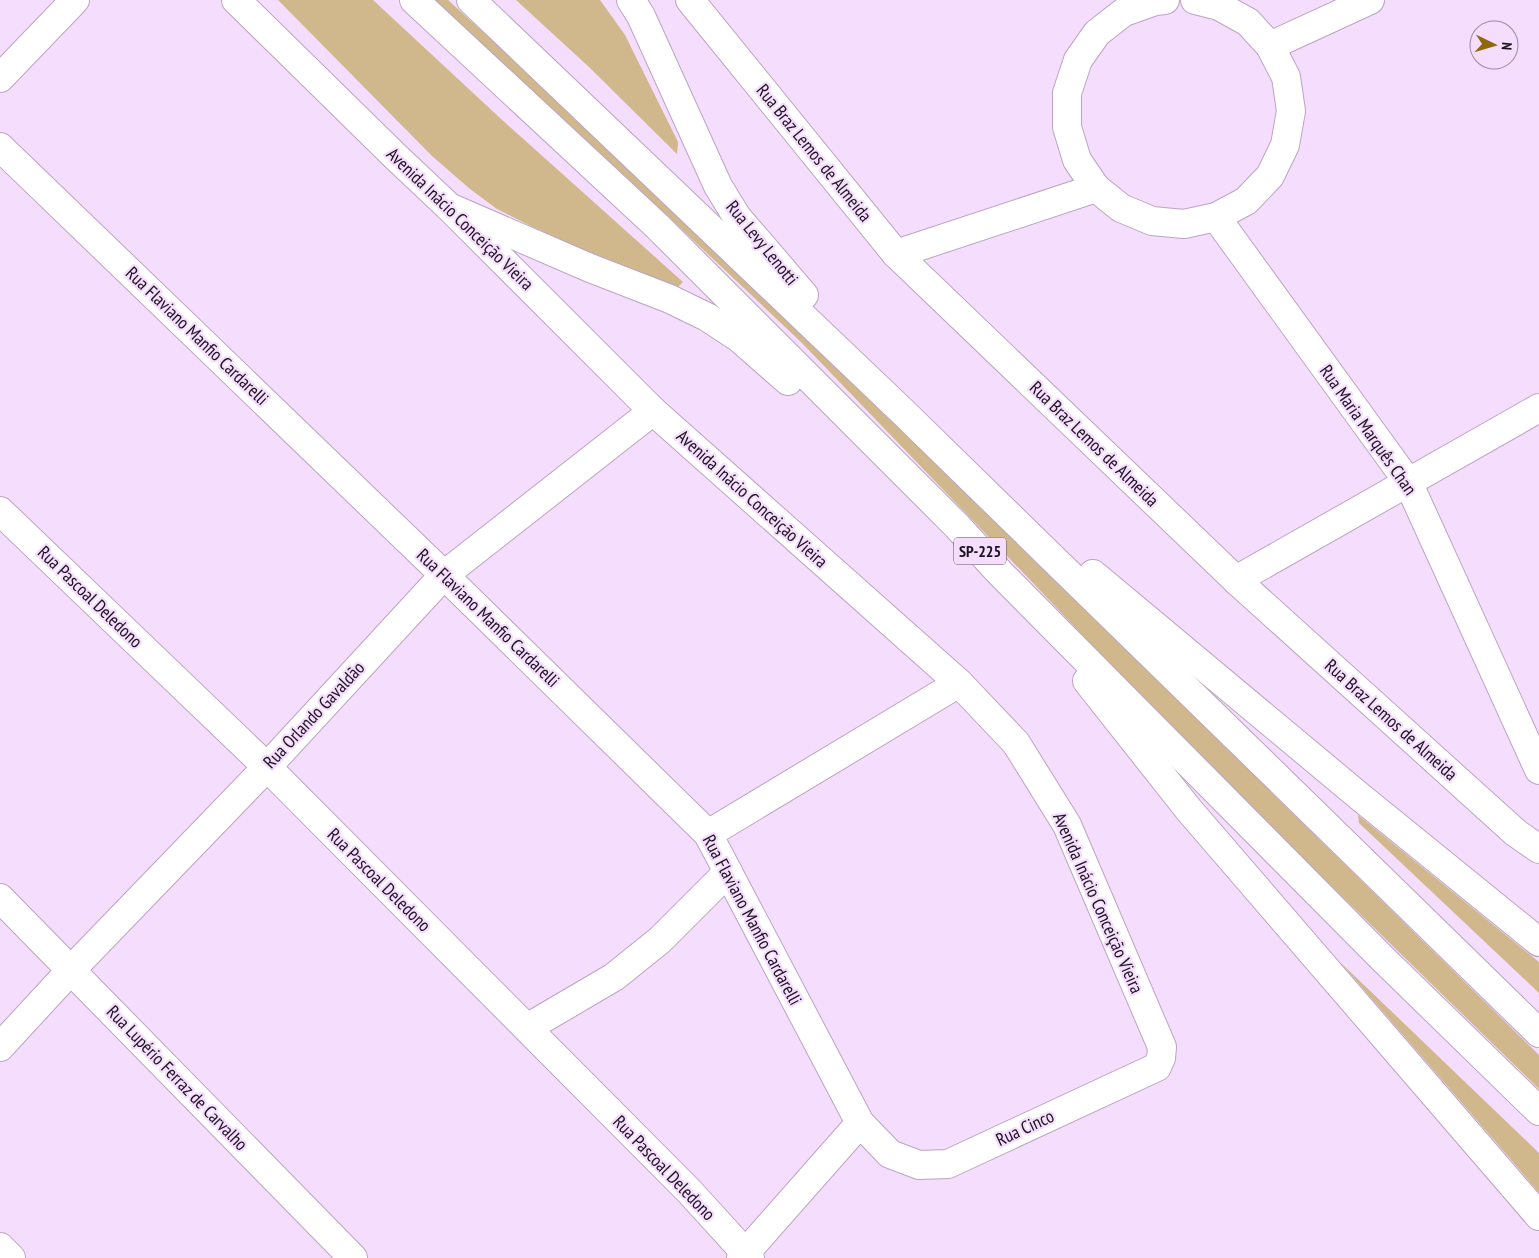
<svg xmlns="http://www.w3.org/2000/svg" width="1539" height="1258" font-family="'PT Sans Narrow',sans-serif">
	<rect width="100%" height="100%" fill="#f5ddfd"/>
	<g fill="#d0b78c">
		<path d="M278 0H373L500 118 683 282 674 291 535 228 497 209 470 189 432 156Z"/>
		<path d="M434 0H448L647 182 808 337 1539 1055V1089L1179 737 1034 584 801 342 640 190Z"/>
		<path d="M516 0H600L625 35 678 142 677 154 589 67Z"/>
		<path d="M1358 815 1539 962V993L1359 823Z"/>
		<path d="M1340 962 1539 1153V1193L1519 1169Z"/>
	</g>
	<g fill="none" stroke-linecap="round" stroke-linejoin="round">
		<defs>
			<g id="minor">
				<path d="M690 0 896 254 1236 580 1516 833 1539 849"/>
				<path d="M1165 0 1155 1 1124 12 1097 33 1078 60 1067 93V127L1077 160 1096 188 1121 208 1152 221 1184 224 1216 217 1246 201 1270 176 1285 145 1291 111 1286 77 1270 46 1248 22 1219 6 1195 0"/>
				<path d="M1270 46 1370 0"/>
				<path d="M0 78 75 0"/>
				<path d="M0 147 444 575 708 834 860 1123 890 1154 919 1165 948 1164 1157 1067 1161 1058 1162 1047 1067 825 1016 743 959 683 653 411 449 207 395 156 236 0"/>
				<path d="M1216 217 1408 482 1539 770"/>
				<path d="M896 254 1096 188"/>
				<path d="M0 511 267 767 689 1191 750 1258"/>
				<path d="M1236 580 1539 408"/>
				<path d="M708 834 959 683"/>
				<path d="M0 898 353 1258"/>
				<path d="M527 1028 614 977 660 940 728 872"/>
				<path d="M0 1047 71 970 267 767 444 575 653 411"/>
				<path d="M0 1247 11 1258"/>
				<path d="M741 1258 860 1123"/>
			</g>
			<g id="highway">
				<path d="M414 0 657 226 957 526 1000 573 1383 959 1539 1111"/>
				<path d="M471 0 902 411 1539 1033"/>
				<path d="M631 0 641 16 718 186 737 217 804 295"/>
				<path d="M449 207 590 268 670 299 707 317 739 338 788 381"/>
				<path d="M1093 574 1359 796 1539 942"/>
				<path d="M1087 681 1189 810 1539 1216"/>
			</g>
		</defs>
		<use href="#minor" stroke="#bba5c2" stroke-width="30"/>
		<use href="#highway" stroke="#bba5c2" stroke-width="30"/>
		<use href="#minor" stroke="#fff" stroke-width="28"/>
		<use href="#highway" stroke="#fff" stroke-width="28"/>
	</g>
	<g text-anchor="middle" stroke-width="4.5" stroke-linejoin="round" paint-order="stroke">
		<rect fill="#f5ddfd" stroke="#5c4f60" stroke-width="1" x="954" y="537.5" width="52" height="27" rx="4"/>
		<g font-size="16" font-weight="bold" fill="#1b121d">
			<text x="980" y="557">SP-225</text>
		</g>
		<g font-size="18" fill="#1b121d" stroke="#f5ddfd">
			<text transform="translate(814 153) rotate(51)" y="6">Rua Braz Lemos de Almeida</text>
			<text transform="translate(460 219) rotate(44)" y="6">Avenida Inácio Conceição Vieira</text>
			<text transform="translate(762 243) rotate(51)" y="6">Rua Levy Lenotti</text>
			<text transform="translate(197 336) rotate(44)" y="6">Rua Flaviano Manfio Cardarelli</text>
			<text transform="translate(1368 430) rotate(55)" y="6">Rua Maria Marquês Chan</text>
			<text transform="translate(1094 444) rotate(44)" y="6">Rua Braz Lemos de Almeida</text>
			<text transform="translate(752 499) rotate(42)" y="6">Avenida Inácio Conceição Vieira</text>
			<text transform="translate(90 597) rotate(44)" y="6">Rua Pascoal Deledono</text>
			<text transform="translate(488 618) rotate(44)" y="6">Rua Flaviano Manfio Cardarelli</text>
			<text transform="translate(314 715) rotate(-47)" y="6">Rua Orlando Gavaldão</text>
			<text transform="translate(1391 720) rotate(42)" y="6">Rua Braz Lemos de Almeida</text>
			<text transform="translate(379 880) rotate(45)" y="6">Rua Pascoal Deledono</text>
			<text transform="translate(1098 903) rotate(66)" y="6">Avenida Inácio Conceição Vieira</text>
			<text transform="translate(752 920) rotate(62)" y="6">Rua Flaviano Manfio Cardarelli</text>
			<text transform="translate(177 1078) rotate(46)" y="6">Rua Lupério Ferraz de Carvalho</text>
			<text transform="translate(1025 1128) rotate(-25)" y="6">Rua Cinco</text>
			<text transform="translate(664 1168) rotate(46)" y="6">Rua Pascoal Deledono</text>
		</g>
	</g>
	<g transform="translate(1494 45) rotate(95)"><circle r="24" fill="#f5ddfd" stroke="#9e8ca3"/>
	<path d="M0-4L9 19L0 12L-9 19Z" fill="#8f680e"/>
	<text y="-8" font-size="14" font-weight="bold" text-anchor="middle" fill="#1b121d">N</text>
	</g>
</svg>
